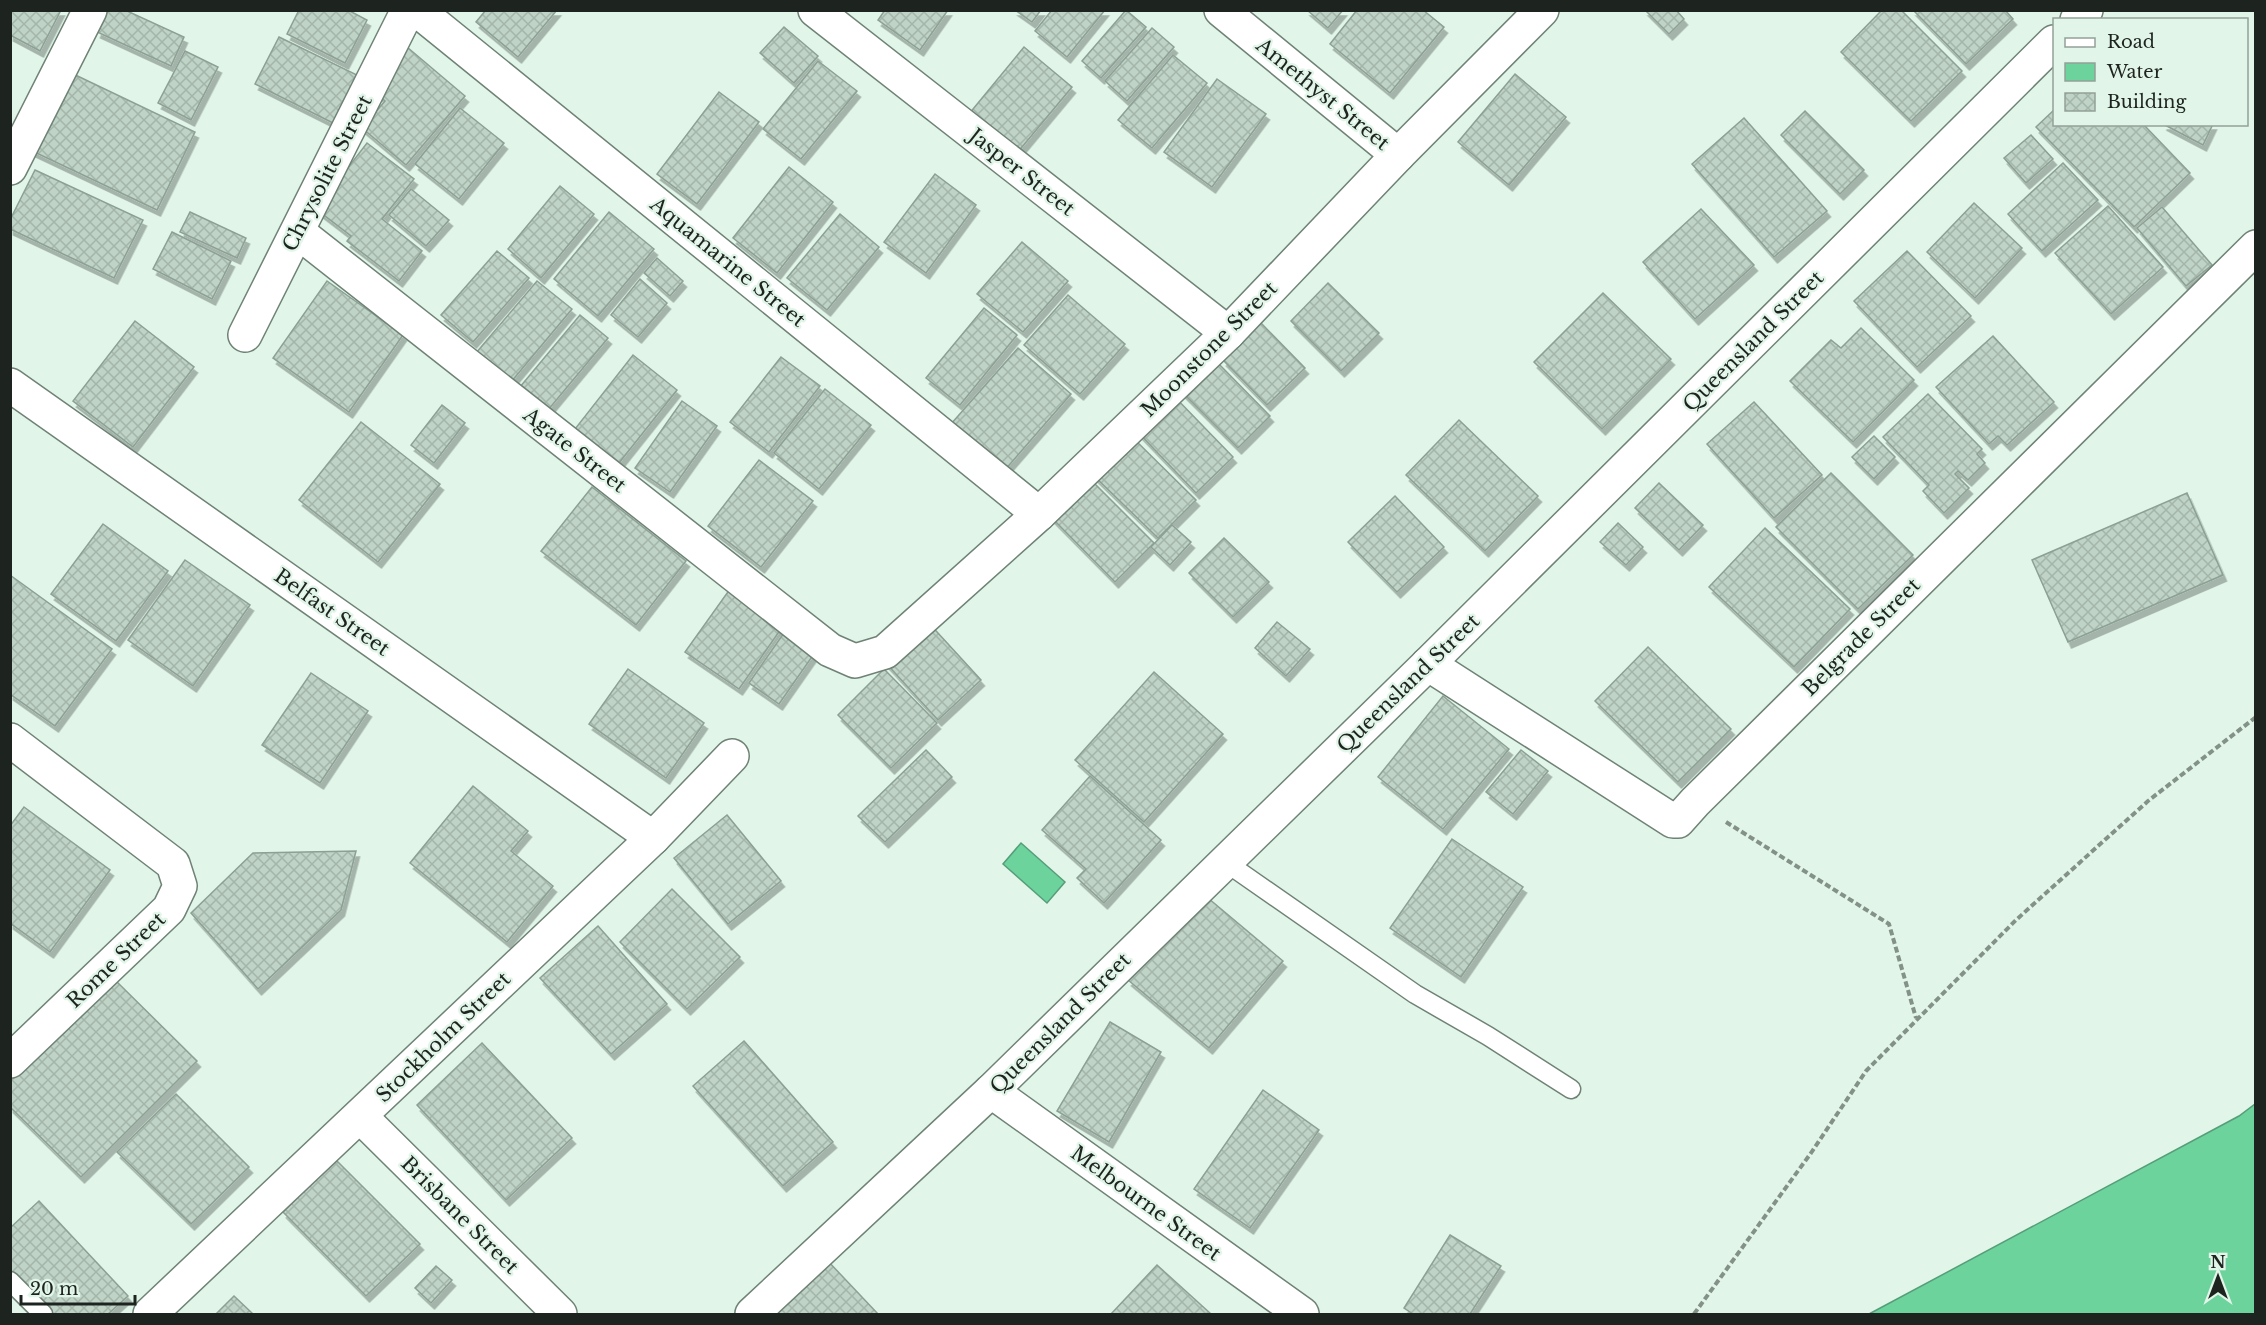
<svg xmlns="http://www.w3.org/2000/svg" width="2266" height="1325" font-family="'Libre Baskerville',serif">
	<defs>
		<pattern id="building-cross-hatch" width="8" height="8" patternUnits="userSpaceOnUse" patternTransform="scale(1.5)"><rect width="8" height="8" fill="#bfd3c6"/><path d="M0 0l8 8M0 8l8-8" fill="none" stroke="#a4b5aa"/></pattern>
		<filter id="shadow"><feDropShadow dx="3.5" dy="6" stdDeviation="0" flood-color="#0004"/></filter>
	</defs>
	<rect width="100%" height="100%" fill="#e1f5e8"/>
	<g fill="#6dd39d" stroke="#559e78" stroke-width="1.5">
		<path d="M1021 843 1065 882 1047 903 1003 864Z"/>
		<path d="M2255 1104V1314H1869L2239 1116Z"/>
	</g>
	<g fill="url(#building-cross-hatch)" stroke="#8ca094" stroke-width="1.5" filter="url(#shadow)">
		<path d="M10 10H61L40 51 10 35Z"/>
		<path d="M107 10H125L184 37 171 66 97 32Z"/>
		<path d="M299 10H348L367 20 345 63 287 34Z"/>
		<path d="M486 10H557L518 57 476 22Z"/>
		<path d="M885 10H948L920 50 878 20Z"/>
		<path d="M1015 10H1041L1032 22Z"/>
		<path d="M1052 10H1105L1067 57 1035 31Z"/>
		<path d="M1126 10 1146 27 1101 78 1082 61Z"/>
		<path d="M1307 10H1343L1328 28Z"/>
		<path d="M1357 10H1423L1444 27 1390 93 1330 44Z"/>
		<path d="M1645 10H1676L1684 19 1669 34Z"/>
		<path d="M1882 10H1901L1962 71 1911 121 1841 52Z"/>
		<path d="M1913 10H2005L2013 19 1966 64Z"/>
		<path d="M784 27 818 56 794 83 760 53Z"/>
		<path d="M1152 28 1174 47 1127 101 1105 81Z"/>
		<path d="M279 37 359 76 335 124 255 84Z"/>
		<path d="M407 47 465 96 406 165 362 128 385 101 372 89Z"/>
		<path d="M1024 47 1072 87 1017 153 969 114Z"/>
		<path d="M185 51 218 67 191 120 158 103Z"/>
		<path d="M1173 55 1207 83 1152 148 1118 120Z"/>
		<path d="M818 61 857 91 801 159 763 129Z"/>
		<path d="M67 71 195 132 157 210 30 150Z"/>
		<path d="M1515 74 1566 117 1509 185 1458 142Z"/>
		<path d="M1217 79 1266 114 1212 187 1164 152Z"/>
		<path d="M719 92 759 122 697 204 657 174Z"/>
		<path d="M460 108 504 143 459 199 415 164Z"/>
		<path d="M2054 110V124H2143L2190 173 2134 227 2036 127Z"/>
		<path d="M1805 111 1864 170 1840 194 1781 135Z"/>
		<path d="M1744 118 1827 211 1774 257 1692 164Z"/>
		<path d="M2163 124H2213L2203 145Z"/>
		<path d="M2031 135 2053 159 2026 183 2004 158Z"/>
		<path d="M367 143 414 179 382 219 422 251 399 281 347 241 351 236 316 209Z"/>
		<path d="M2063 163 2098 200 2042 251 2008 214Z"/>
		<path d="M789 167 833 202 777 273 733 238Z"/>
		<path d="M35 170 143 220 114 278 10 229V220Z"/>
		<path d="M935 174 976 205 926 273 884 242Z"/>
		<path d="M560 186 594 214 541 278 508 249Z"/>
		<path d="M411 189 449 220 426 246 389 215Z"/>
		<path d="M1974 203 2022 248 1975 298 1927 252Z"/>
		<path d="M2108 206 2163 267 2111 314 2055 253Z"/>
		<path d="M2162 207 2212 265 2186 286 2137 228Z"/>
		<path d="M1701 209 1754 265 1695 319 1643 262Z"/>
		<path d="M190 212 246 238 237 258 180 232Z"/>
		<path d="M609 212 654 249 598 316 554 279Z"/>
		<path d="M840 214 879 247 827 310 787 278Z"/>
		<path d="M172 232 231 261 212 299 153 269Z"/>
		<path d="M1022 242 1068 281 1023 332 977 294Z"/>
		<path d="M497 251 529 278 473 342 441 315Z"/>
		<path d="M1907 251 1971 316 1917 367 1854 301Z"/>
		<path d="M657 258 683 281 670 296 644 273Z"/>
		<path d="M640 279 667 303 638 337 611 315Z"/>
		<path d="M327 281 403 335 349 412 273 358Z"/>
		<path d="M537 281 572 309 511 382 476 353Z"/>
		<path d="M1328 283 1379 333 1341 371 1291 321Z"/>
		<path d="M1603 293 1671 359 1602 429 1534 362Z"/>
		<path d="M1068 295 1125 344 1080 394 1024 345Z"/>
		<path d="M984 308 1017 335 960 405 926 378Z"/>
		<path d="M580 315 608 338 548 410 520 387Z"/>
		<path d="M135 321 194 367 133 447 73 401Z"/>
		<path d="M1261 323 1305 368 1267 405 1223 360Z"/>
		<path d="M1861 328 1914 380 1853 442 1790 381 1831 340 1841 348Z"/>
		<path d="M1993 336 2054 402 2007 445 1998 436 1989 444 1936 387Z"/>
		<path d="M1018 348 1071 394 1004 471 951 424Z"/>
		<path d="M633 355 677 390 619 463 575 429Z"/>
		<path d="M781 357 820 386 769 452 730 422Z"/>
		<path d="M1214 359 1270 416 1238 448 1181 391Z"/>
		<path d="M825 389 871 425 819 489 774 453Z"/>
		<path d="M1170 392 1233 457 1196 493 1133 427Z"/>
		<path d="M1928 394 1982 449 1977 454 1985 463 1968 480 1958 471 1955 474 1969 488 1944 513 1923 491 1929 485 1883 437Z"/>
		<path d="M682 401 717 426 670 492 635 468Z"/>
		<path d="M1754 402 1822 475 1774 518 1707 444Z"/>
		<path d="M442 405 465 423 434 463 411 445Z"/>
		<path d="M1459 420 1538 496 1485 551 1406 475Z"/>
		<path d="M361 422 440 484 378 562 299 500Z"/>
		<path d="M1131 436 1196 500 1158 538 1092 474Z"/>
		<path d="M1874 436 1895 457 1874 479 1852 457Z"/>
		<path d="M759 460 813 501 761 567 708 526Z"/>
		<path d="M1831 473 1913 555 1858 609 1776 527Z"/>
		<path d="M1089 478 1154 543 1115 582 1050 516Z"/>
		<path d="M1659 483 1703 525 1679 550 1635 508Z"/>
		<path d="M592 487 686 561 636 625 541 551Z"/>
		<path d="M2187 493 2223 575 2068 642 2032 560Z"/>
		<path d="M1395 496 1444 547 1397 592 1348 542Z"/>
		<path d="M1618 523 1643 547 1626 565 1600 542Z"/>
		<path d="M103 524 168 571 116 641 51 594Z"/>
		<path d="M1172 525 1191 542 1170 565 1151 547Z"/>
		<path d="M1765 528 1850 609 1794 667 1709 587Z"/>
		<path d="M1224 538 1269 582 1233 617 1189 573Z"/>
		<path d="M185 560 250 605 193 686 128 640Z"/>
		<path d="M10 575 112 649 55 726 10 694Z"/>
		<path d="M730 589 783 626 739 689 685 652Z"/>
		<path d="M927 621 981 680 938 720 884 661Z"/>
		<path d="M1277 622 1310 649 1286 676 1255 648Z"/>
		<path d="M786 630 816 651 779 704 749 683Z"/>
		<path d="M1648 647 1731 729 1678 782 1595 701Z"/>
		<path d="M628 669 704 723 666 778 589 724Z"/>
		<path d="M884 669 937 723 891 768 838 715Z"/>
		<path d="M1154 672 1223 734 1144 822 1075 760Z"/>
		<path d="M311 673 368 711 320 783 262 745Z"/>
		<path d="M1443 696 1509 749 1443 829 1378 777Z"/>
		<path d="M926 750 952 777 885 842 858 816Z"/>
		<path d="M1521 750 1548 771 1513 814 1486 792Z"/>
		<path d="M1090 776 1161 840 1104 903 1077 878 1086 869 1042 830Z"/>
		<path d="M473 786 528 831 511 851 553 886 507 942 410 863Z"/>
		<path d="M24 807 110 870 50 952 10 923V826Z"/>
		<path d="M727 815 781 881 728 924 674 858Z"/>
		<path d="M1452 839 1523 887 1461 977 1390 928Z"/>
		<path d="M356 851 341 910 258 989 191 913 253 853Z"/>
		<path d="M672 889 740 957 687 1009 620 942Z"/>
		<path d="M1202 893 1283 961 1209 1048 1128 980Z"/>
		<path d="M598 926 667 1004 611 1054 540 978Z"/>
		<path d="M112 977 197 1061 81 1177 10 1107V1078Z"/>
		<path d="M1110 1022 1161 1052 1109 1142 1057 1111Z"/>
		<path d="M744 1041 833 1142 783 1186 693 1086Z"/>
		<path d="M482 1043 572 1138 506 1200 417 1105Z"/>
		<path d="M1263 1090 1319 1130 1250 1228 1194 1189Z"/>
		<path d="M176 1094 249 1167 191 1224 117 1152Z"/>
		<path d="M336 1160 420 1244 366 1296 283 1212Z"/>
		<path d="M39 1201 128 1296 108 1314H51L10 1271V1228Z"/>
		<path d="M1450 1235 1501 1266 1470 1314H1413L1404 1308Z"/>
		<path d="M826 1259 878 1314H767Z"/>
		<path d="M1157 1265 1211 1314H1111Z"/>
		<path d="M436 1266 452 1280 431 1303 415 1288Z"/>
		<path d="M234 1296 253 1314H216Z"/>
	</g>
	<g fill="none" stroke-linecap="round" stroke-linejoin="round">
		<defs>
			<g id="lane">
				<path d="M1224 861 1415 994 1488 1036 1571 1089"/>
				<path d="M10 1281 43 1314"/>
			</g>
			<g id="street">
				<path d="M417 10 1039 514"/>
				<path d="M815 10 1228 333"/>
				<path d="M1221 10 1398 155"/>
				<path d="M2077 20 2086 10"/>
				<path d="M10 168 90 10"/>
				<path d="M298 232 830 650 855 661 885 652 1039 514 1228 333 1398 155 1542 10"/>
				<path d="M245 335 408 10"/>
				<path d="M10 385 653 838"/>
				<path d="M1428 664 1673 821H1678L1695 802 2256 247"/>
				<path d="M10 740 173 864 180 886 169 909 10 1061"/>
				<path d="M991 1091 1302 1314"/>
				<path d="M360 1116 560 1314"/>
				<path d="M150 1314 653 838 732 756"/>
				<path d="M752 1314 991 1091 1428 664 2054 42"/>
			</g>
		</defs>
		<use href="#lane" stroke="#6f8276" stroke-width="21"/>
		<use href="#street" stroke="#6f8276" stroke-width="36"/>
		<g stroke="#839188" stroke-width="4" stroke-dasharray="6 3" stroke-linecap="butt">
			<path d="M1726 822 1889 924 1916 1018"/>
			<path d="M1694 1314 1811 1153 1866 1071 2016 920 2148 801 2256 717"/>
		</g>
		<use href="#lane" stroke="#fff" stroke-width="18"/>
		<use href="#street" stroke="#fff" stroke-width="33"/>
	</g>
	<g text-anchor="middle" stroke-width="4.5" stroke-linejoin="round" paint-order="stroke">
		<g font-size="20" fill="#1d2420" stroke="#e1f5e8">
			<text transform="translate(1323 94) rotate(39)" y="7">Amethyst Street</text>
			<text transform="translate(1022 172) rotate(38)" y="7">Jasper Street</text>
			<text transform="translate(327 173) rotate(-63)" y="7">Chrysolite Street</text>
			<text transform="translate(728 262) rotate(39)" y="7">Aquamarine Street</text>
			<text transform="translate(1753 341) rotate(-45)" y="7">Queensland Street</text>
			<text transform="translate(1209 349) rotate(-45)" y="7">Moonstone Street</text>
			<text transform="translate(575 450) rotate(38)" y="7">Agate Street</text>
			<text transform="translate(332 612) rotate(35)" y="7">Belfast Street</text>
			<text transform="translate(1861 637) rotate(-45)" y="7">Belgrade Street</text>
			<text transform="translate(1408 683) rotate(-44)" y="7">Queensland Street</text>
			<text transform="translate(116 960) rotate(-44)" y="7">Rome Street</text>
			<text transform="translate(1060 1023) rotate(-45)" y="7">Queensland Street</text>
			<text transform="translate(443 1037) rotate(-44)" y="7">Stockholm Street</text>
			<text transform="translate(1146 1203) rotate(36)" y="7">Melbourne Street</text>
			<text transform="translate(460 1215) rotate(45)" y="7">Brisbane Street</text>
		</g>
	</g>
	<rect width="2266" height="1325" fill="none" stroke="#1d2420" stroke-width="24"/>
	<rect x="2053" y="18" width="195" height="108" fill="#e1f5e8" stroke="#93a198" stroke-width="1.5"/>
	<rect x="2065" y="38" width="30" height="9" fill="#ffffff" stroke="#93a198" stroke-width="1.5"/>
	<text x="2107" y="48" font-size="18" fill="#1d2420">Road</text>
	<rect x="2065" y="63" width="30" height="18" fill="#6dd39d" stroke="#93a198" stroke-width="1.5"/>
	<text x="2107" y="78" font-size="18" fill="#1d2420">Water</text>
	<rect x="2065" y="93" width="30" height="18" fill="url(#building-cross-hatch)" stroke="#93a198" stroke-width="1.5"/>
	<text x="2107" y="108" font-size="18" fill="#1d2420">Building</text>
	<g transform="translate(2218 1277)" stroke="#e1f5e8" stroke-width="4.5" paint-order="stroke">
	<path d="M0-4.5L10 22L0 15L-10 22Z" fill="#1d2420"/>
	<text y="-9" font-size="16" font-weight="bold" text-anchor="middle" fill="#1d2420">N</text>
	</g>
	<path d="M21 1295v9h114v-9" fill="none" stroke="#1d2420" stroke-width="3"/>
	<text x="30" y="1295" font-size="18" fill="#1d2420" stroke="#e1f5e8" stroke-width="4.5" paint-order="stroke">20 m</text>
</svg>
